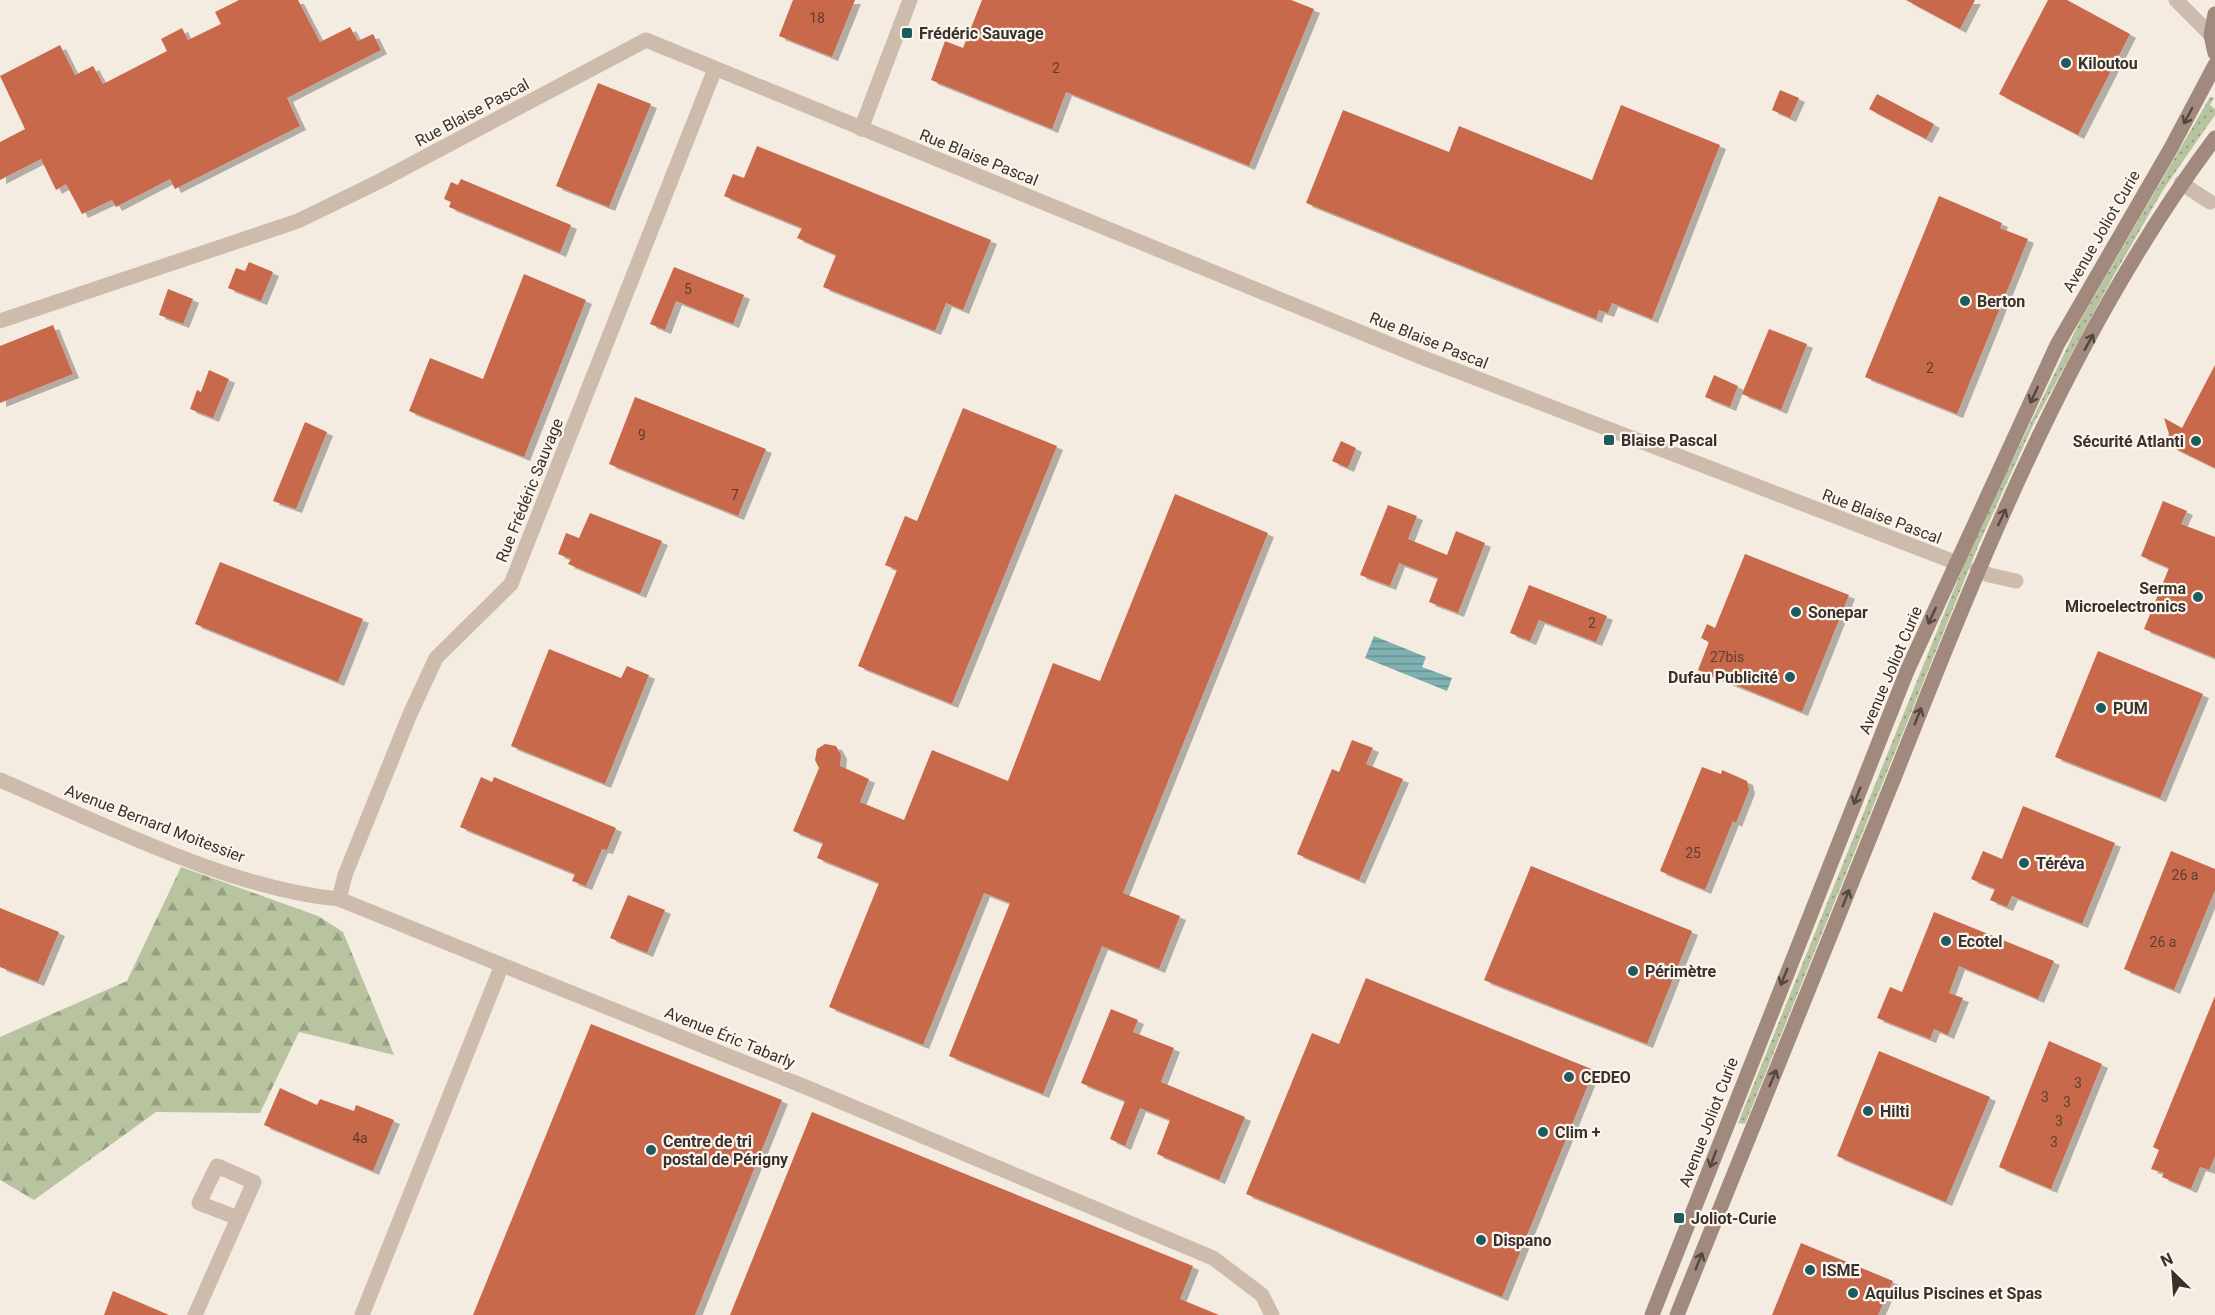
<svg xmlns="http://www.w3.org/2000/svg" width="2215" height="1315" font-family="Roboto,sans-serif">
	<defs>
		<pattern id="grass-dots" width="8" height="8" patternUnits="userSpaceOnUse" patternTransform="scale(1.5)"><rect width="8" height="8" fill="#b8c4a0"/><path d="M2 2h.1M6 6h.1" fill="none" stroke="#97a083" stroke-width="1.8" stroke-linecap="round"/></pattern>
		<pattern id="forest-firs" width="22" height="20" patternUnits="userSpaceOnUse" patternTransform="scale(1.5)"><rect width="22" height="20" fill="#b8c4a0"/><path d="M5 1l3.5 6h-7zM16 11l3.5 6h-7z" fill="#97a083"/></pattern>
		<pattern id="water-rules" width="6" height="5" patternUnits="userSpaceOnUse" patternTransform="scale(1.5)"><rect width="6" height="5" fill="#7fb0b2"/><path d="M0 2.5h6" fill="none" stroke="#699091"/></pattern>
		<filter id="shadow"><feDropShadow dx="6" dy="4" stdDeviation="0" flood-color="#0004"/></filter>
	</defs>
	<rect width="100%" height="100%" fill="#f4ebe1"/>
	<path fill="url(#grass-dots)" d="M2210 97 2214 98 2210 105 2215 109V115L2163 190 2113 277 2034 423 1979 544 1745 1124 1738 1123 1976 535 2081 319Z"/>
	<path fill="url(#forest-firs)" d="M181 867 318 916 343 932 394 1055 299 1032 260 1113 156 1112 34 1200 0 1180V1037L127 981Z"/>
	<path fill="url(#water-rules)" d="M1374 636 1426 657 1422 667 1452 678 1447 691 1365 658Z"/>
	<g fill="#c8694b" filter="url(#shadow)">
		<path d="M239 0H298L320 42 350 27 358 41 373 34 381 50 287 98 300 126 175 189 170 179 116 207 112 200 82 214 66 184 56 190 41 159 0 180V142L25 129 0 76 60 45 75 75 93 66 103 84 167 51 161 39 182 28 188 40 221 24 215 12Z"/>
		<path d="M793 0H855L832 57 779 36Z"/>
		<path d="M982 0H1291L1314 9 1249 166 1066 92 1052 129 931 80 945 41 963 48Z"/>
		<path d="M1906 0H1975L1960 29Z"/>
		<path d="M2048 0H2067L2130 34 2078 135 1999 94Z"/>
		<path d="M598 83 651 104 609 207 556 186Z"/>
		<path d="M1780 90 1799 98 1790 118 1772 110Z"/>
		<path d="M1877 94 1934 124 1926 139 1869 109Z"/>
		<path d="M1621 105 1720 145 1652 319 1612 303 1608 313 1599 310 1596 319 1306 203 1343 110 1449 152 1459 126 1592 180Z"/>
		<path d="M757 146 991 240 963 310 946 303 935 331 823 287 836 255 797 238 802 228 724 196 733 174 744 178Z"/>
		<path d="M461 179 571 225 560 253 449 207 451 202 444 199 451 182 458 185Z"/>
		<path d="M1939 196 2002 223 2000 228 2028 239 1957 414 1865 377Z"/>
		<path d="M249 262 273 272 261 301 228 288 236 268 245 271Z"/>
		<path d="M674 267 744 295 733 324 676 301 665 330 650 324Z"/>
		<path d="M524 274 586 300 524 457 409 411 430 358 483 379Z"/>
		<path d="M168 289 193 299 183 324 159 315Z"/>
		<path d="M53 325 73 374 0 403V346Z"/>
		<path d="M1769 329 1807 344 1781 410 1742 394Z"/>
		<path d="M2215 365V468L2172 447 2174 443 2167 439 2169 434 2164 418 2182 428Z"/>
		<path d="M209 370 229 379 213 418 190 409 197 390 201 392Z"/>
		<path d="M1714 375 1738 386 1730 407 1705 397Z"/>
		<path d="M635 397 766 449 738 516 609 464Z"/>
		<path d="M963 408 1057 446 952 704 858 666 897 570 885 565 905 516 917 521Z"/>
		<path d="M305 422 327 432 296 509 273 501Z"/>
		<path d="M1341 441 1356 448 1348 468 1332 461Z"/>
		<path d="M1175 494 1268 533 1123 893 1180 916 1159 969 1102 946 1043 1094 949 1056 1010 903 984 893 923 1045 829 1007 879 883 817 858 823 843 793 831 819 768 815 760 817 749 825 744 836 746 841 755 840 766 869 779 860 802 904 820 932 750 1008 781 1053 663 1100 681Z"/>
		<path d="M2163 501 2187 511 2181 524 2215 537V658L2144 629 2169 568 2141 556Z"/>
		<path d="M1388 505 1417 516 1408 539 1447 555 1456 531 1485 543 1458 613 1429 602 1438 578 1399 563 1390 586 1360 575Z"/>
		<path d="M590 513 662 541 640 594 568 564 571 559 558 554 566 533 579 538Z"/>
		<path d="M1745 554 1849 595 1802 712 1698 670 1709 642 1701 638 1707 624 1715 628Z"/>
		<path d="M220 562 363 619 338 682 195 624Z"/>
		<path d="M1529 585 1607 616 1596 642 1539 620 1530 641 1510 633Z"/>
		<path d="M549 649 621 678 627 666 649 675 605 784 511 746Z"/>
		<path d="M2098 651 2203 694 2160 798 2055 757Z"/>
		<path d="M1352 740 1373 748 1366 764 1403 779 1359 880 1297 854 1332 769 1339 772Z"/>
		<path d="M1702 767 1721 774 1722 770 1747 781 1749 790 1736 823 1733 821 1705 890 1660 871Z"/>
		<path d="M481 777 492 782 494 777 616 828 607 850 602 849 586 886 572 881 575 874 460 827Z"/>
		<path d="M2023 806 2115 843 2082 924 2012 896 2007 907 1990 900 1995 889 1971 879 1983 851 2002 859Z"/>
		<path d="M2171 851 2215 869V890L2174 990 2124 969Z"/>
		<path d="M1531 866 1692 931 1647 1044 1484 980Z"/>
		<path d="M628 895 665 910 647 953 610 938Z"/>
		<path d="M0 908 59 932 38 982 0 967Z"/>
		<path d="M1934 912 2054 961 2038 999 1959 966 1949 993 1963 998 1948 1035 1934 1029 1930 1039 1877 1018 1890 987 1902 992Z"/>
		<path d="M1366 978 1594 1070 1502 1297 1246 1194 1312 1033 1339 1044Z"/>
		<path d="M2215 996V1156L2209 1170 2200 1167 2191 1189 2162 1177 2164 1173 2151 1169 2159 1150 2153 1147Z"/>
		<path d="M1111 1009 1138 1020 1133 1032 1174 1048 1161 1082 1245 1117 1219 1180 1157 1154 1170 1120 1140 1108 1125 1146 1110 1139 1125 1101 1081 1083Z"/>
		<path d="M591 1024 782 1100 695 1315H473Z"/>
		<path d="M2049 1041 2102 1064 2051 1189 1999 1167Z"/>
		<path d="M1879 1051 1990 1097 1946 1202 1837 1156Z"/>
		<path d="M280 1088 317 1105 320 1099 354 1111 356 1105 394 1120 373 1171 264 1125Z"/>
		<path d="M812 1112 1193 1266 1180 1299 1219 1315H730Z"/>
		<path d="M1801 1243 1893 1281 1878 1315H1772Z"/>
		<path d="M113 1291 169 1315H104Z"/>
	</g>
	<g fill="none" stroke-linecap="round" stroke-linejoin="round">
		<g stroke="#cdbbac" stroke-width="15">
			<path d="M861 129 910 0"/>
			<path d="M2181 183 2210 202"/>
			<path d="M0 321 298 221 378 182 646 40 1421 357 1957 563"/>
			<path d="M1977 569 1989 575 2016 581"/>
			<path d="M0 780C101 823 230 889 339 899L502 965"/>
			<path d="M339 899 345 875 410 714 436 658 511 584 715 69"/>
			<path d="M195 1315 254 1182 217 1166 199 1203 238 1218"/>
			<path d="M362 1315 502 965 808 1088 1213 1258 1262 1295 1272 1315"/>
		</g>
		<path stroke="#cdbbac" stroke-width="15" d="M2176 0 2211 35"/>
		<g stroke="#a18a7d" stroke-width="15">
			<path d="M2215 14 2211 35 2215 53"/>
			<path d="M1652 1315 1907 671 2057 345 2171 148 2215 65"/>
			<path d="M1677 1315C1748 1138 1821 960 1892 783 1980 562 2071 330 2215 138"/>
		</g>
	</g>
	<defs><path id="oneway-shaft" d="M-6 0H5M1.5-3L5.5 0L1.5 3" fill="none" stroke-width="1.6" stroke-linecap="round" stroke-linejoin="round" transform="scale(1.5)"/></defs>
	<g stroke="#544640">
		<use href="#oneway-shaft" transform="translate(2188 116) rotate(118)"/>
		<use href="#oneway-shaft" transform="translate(2089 342) rotate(-61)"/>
		<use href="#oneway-shaft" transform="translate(2034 395) rotate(115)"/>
		<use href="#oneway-shaft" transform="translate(2002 517) rotate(-65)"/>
		<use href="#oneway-shaft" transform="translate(1932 616) rotate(115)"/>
		<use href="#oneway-shaft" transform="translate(1918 716) rotate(-68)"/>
		<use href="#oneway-shaft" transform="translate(1857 796) rotate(112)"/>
		<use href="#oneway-shaft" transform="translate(1846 898) rotate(-68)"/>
		<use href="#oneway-shaft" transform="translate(1784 977) rotate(112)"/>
		<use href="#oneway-shaft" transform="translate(1773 1078) rotate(-67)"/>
		<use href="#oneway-shaft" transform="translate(1713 1159) rotate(110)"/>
		<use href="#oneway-shaft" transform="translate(1699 1261) rotate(-68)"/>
	</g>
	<g fill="#1f5a5e" stroke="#fbf5ee" stroke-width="2">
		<rect x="901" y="27" width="12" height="12" rx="3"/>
		<circle cx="2066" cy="63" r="6"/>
		<circle cx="1965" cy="301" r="6"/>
		<rect x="1603" y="434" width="12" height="12" rx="3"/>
		<circle cx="2196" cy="441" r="6"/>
		<circle cx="2198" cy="597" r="6"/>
		<circle cx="1796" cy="612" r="6"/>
		<circle cx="1790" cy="677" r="6"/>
		<circle cx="2101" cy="708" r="6"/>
		<circle cx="2024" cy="863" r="6"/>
		<circle cx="1946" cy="941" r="6"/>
		<circle cx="1633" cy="971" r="6"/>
		<circle cx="1569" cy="1077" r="6"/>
		<circle cx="1868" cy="1111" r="6"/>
		<circle cx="1543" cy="1132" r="6"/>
		<circle cx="651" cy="1150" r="6"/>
		<rect x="1673" y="1212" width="12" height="12" rx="3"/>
		<circle cx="1481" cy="1240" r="6"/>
		<circle cx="1810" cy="1270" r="6"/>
		<circle cx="1853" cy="1293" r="6"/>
	</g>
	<g text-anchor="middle" stroke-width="4.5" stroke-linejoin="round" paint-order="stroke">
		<g font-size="14" fill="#5e3e33">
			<text x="817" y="23">18</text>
			<text x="1056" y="73">2</text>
			<text x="688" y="294">5</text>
			<text x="1930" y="373">2</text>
			<text x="642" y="440">9</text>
			<text x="735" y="500">7</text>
			<text x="1592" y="628">2</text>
			<text x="1727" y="662">27bis</text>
			<text x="1693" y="858">25</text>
			<text x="2185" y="880">26 a</text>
			<text x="2163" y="947">26 a</text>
			<text x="2078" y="1088">3</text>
			<text x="2045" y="1102">3</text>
			<text x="2067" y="1107">3</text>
			<text x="2059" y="1126">3</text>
			<text x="360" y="1143">4a</text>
			<text x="2054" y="1147">3</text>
		</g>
		<g font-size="16" font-weight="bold" fill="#3b302b" stroke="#fbf5ee" text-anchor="start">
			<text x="919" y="39">Frédéric Sauvage</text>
			<text x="2078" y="69">Kiloutou</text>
			<text x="1977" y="307">Berton</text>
			<text x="1621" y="446">Blaise Pascal</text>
			<text x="2184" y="447" text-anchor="end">Sécurité Atlanti</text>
			<text x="2186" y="594" text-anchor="end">Serma<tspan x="2186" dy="18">Microelectronics</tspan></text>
			<text x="1808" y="618">Sonepar</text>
			<text x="1778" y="683" text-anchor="end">Dufau Publicité</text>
			<text x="2113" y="714">PUM</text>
			<text x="2036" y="869">Téréva</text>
			<text x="1958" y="947">Ecotel</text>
			<text x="1645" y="977">Périmètre</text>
			<text x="1581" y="1083">CEDEO</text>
			<text x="1880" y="1117">Hilti</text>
			<text x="1555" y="1138">Clim +</text>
			<text x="663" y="1147">Centre de tri<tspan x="663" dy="18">postal de Périgny</tspan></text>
			<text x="1691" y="1224">Joliot-Curie</text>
			<text x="1493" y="1246">Dispano</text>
			<text x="1822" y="1276">ISME</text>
			<text x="1865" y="1299">Aquilus Piscines et Spas</text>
		</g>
		<g font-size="16" fill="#3b302b" stroke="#fbf5ee">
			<text transform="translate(472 112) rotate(-28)" y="6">Rue Blaise Pascal</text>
			<text transform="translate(979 157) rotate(22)" y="6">Rue Blaise Pascal</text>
			<text transform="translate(2101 231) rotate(-60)" y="6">Avenue Joliot Curie</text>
			<text transform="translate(1429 340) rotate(22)" y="6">Rue Blaise Pascal</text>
			<text transform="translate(529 490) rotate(-68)" y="6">Rue Frédéric Sauvage</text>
			<text transform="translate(1882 516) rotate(21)" y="6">Rue Blaise Pascal</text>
			<text transform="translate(1890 670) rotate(-67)" y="6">Avenue Joliot Curie</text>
			<text transform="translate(155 823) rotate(21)" y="6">Avenue Bernard Moitessier</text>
			<text transform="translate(730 1037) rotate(22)" y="6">Avenue Éric Tabarly</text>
			<text transform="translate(1708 1122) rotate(-69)" y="6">Avenue Joliot Curie</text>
		</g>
	</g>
	<g transform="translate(2173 1273) rotate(335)" stroke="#fbf5ee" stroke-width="4.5" paint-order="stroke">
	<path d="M0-4.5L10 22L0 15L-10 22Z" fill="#3b302b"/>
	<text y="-9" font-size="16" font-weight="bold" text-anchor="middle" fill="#3b302b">N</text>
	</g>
</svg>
